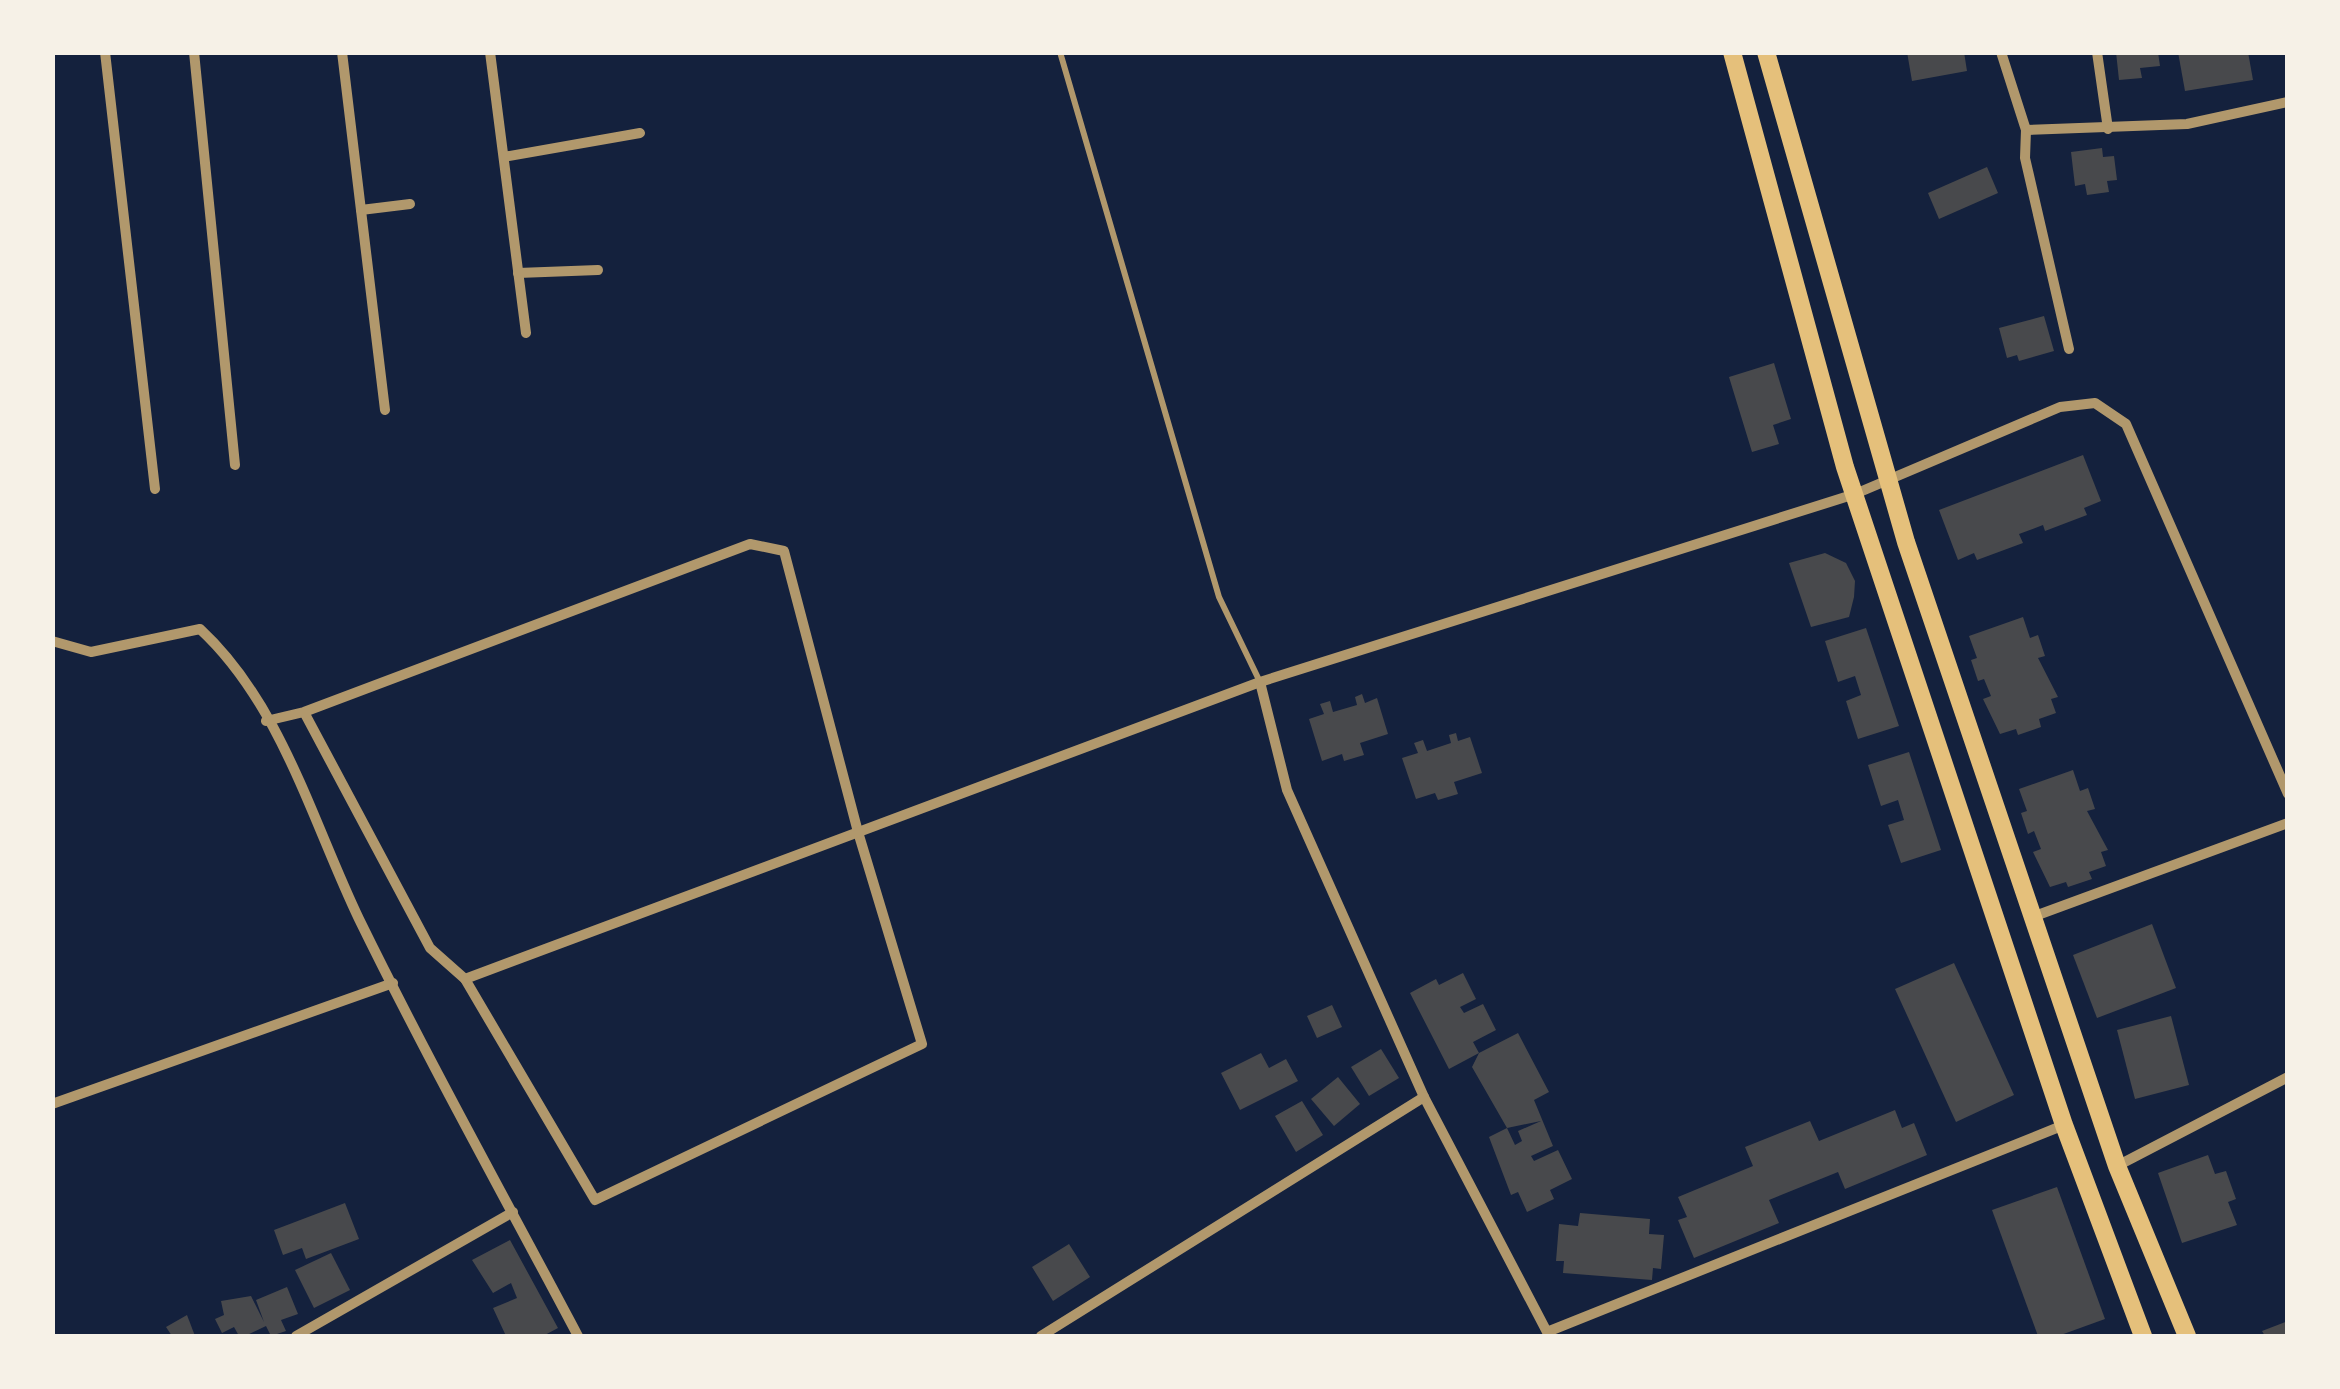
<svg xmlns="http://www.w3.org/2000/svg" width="2340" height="1389" font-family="'Open Sans',sans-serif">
	<rect width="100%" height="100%" fill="#14213d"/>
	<g fill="#48494c">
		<path d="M1907 52H1964L1967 71 1912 81Z"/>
		<path d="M2116 52H2158L2160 66 2140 68 2142 78 2119 80Z"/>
		<path d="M2178 52H2248L2253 80 2185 91Z"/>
		<path d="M2102 148 2103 157 2114 156 2117 180 2107 181 2109 192 2087 195 2085 184 2075 186 2071 152Z"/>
		<path d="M1987 167 1998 193 1939 219 1928 193Z"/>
		<path d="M2044 316 2054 351 2019 361 2017 355 2007 358 1999 328Z"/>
		<path d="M1774 363 1791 419 1773 425 1779 444 1752 452 1729 377Z"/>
		<path d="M2083 455 2101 501 2084 508 2087 515 2045 531 2043 525 2019 534 2023 543 1977 560 1974 553 1958 560 1939 510Z"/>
		<path d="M1825 553 1846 563 1855 581 1854 597 1849 617 1811 627 1789 563Z"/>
		<path d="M2023 617 2030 638 2038 635 2045 656 2038 658 2058 697 2051 699 2056 713 2039 719 2041 727 2018 735 2016 729 2000 734 1983 699 1991 696 1984 679 1978 681 1971 660 1977 658 1969 636Z"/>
		<path d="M1866 628 1899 726 1858 739 1846 701 1861 695 1855 676 1838 682 1825 641Z"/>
		<path d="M1362 694 1365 703 1377 698 1388 734 1360 743 1364 755 1344 761 1342 754 1322 761 1309 719 1324 714 1320 704 1330 701 1333 712 1357 705 1355 697Z"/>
		<path d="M1456 733 1458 741 1470 737 1482 773 1454 782 1458 794 1438 800 1435 793 1416 799 1402 758 1418 753 1414 743 1423 740 1427 751 1451 743 1449 735Z"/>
		<path d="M1909 752 1941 850 1901 863 1888 825 1904 820 1898 800 1881 806 1868 765Z"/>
		<path d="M2073 770 2080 791 2088 788 2095 809 2087 811 2108 850 2101 852 2106 866 2089 872 2092 879 2068 887 2066 882 2050 887 2033 852 2041 849 2034 831 2028 834 2021 813 2027 811 2019 789Z"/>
		<path d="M2152 924 2176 988 2097 1018 2073 955Z"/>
		<path d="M1954 963 2014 1095 1956 1122 1895 989Z"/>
		<path d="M1463 973 1476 999 1460 1007 1464 1013 1483 1004 1496 1030 1473 1042 1479 1053 1449 1069 1410 993 1436 979 1439 985Z"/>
		<path d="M1332 1005 1342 1027 1317 1038 1307 1016Z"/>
		<path d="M2171 1016 2189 1085 2135 1099 2117 1030Z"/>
		<path d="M1518 1033 1549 1092 1534 1100 1553 1146 1531 1156 1534 1161 1558 1150 1572 1179 1550 1190 1554 1199 1527 1212 1518 1192 1511 1195 1489 1137 1507 1128 1515 1145 1522 1141 1518 1131 1541 1121 1507 1128 1472 1067 1479 1053Z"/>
		<path d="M1381 1049 1399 1078 1369 1096 1351 1067Z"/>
		<path d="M1261 1053 1269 1068 1286 1059 1298 1081 1240 1110 1221 1073Z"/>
		<path d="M1338 1077 1360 1104 1334 1126 1311 1099Z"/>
		<path d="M1302 1101 1323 1135 1296 1152 1275 1116Z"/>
		<path d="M1895 1110 1902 1128 1914 1123 1927 1155 1845 1189 1838 1172 1769 1200 1779 1223 1694 1258 1678 1220 1687 1217 1678 1197 1753 1166 1745 1147 1810 1121 1819 1141Z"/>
		<path d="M2208 1155 2215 1174 2226 1171 2236 1199 2228 1202 2237 1225 2182 1243 2158 1173Z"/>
		<path d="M2057 1187 2105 1319 2058 1336H2038L1992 1210Z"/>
		<path d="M345 1203 359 1239 306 1259 302 1248 283 1255 274 1230Z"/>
		<path d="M1580 1213 1650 1219 1649 1234 1664 1235 1661 1269 1653 1268 1652 1280 1563 1273 1564 1261H1556L1559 1224 1578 1226Z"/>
		<path d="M510 1240 558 1328 543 1336H506L493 1308 517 1298 511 1283 493 1293 472 1260Z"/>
		<path d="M1069 1244 1090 1277 1053 1301 1032 1267Z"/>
		<path d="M331 1253 350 1290 314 1308 295 1270Z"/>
		<path d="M287 1287 298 1314 281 1320 286 1331 271 1336 266 1326 245 1336H239L234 1327 222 1333 215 1319 224 1315 221 1301 251 1296 264 1322 256 1300Z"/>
		<path d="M187 1315 195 1336H172L166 1327Z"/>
		<path d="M2288 1321V1336H2265L2262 1331Z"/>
	</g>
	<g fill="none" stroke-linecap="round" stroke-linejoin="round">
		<path stroke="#b1986c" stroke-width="6" d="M1060 52 1219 597 1260 682"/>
		<g stroke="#b1986c" stroke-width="10">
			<path d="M105 52 155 489"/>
			<path d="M194 52 235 465"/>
			<path d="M342 52 385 410"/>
			<path d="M490 52 526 333"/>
			<path d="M2001 52 2026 130 2187 124 2288 102"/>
			<path d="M2097 52 2108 129"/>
			<path d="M2026 130 2025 158 2069 349"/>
			<path d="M504 157 640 133"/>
			<path d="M361 210 410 204"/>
			<path d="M518 273 598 270"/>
			<path d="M52 641 91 652 200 629C281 704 312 821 359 919 428 1060 505 1198 578 1336"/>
			<path d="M266 721 304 712 750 544 784 551 858 832 922 1044 595 1200 465 979 430 948 304 712"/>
			<path d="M2035 916 2288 823"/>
			<path d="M465 979 1260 682"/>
			<path d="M52 1104 393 983"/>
			<path d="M2064 1125 1547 1332 1424 1097 1287 790 1260 682 1855 494 2060 407 2095 403 2126 424 2288 794"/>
			<path d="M2117 1166 2288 1077"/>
			<path d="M296 1336 513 1212"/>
			<path d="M1041 1336 1424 1097"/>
		</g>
		<g stroke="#e5c07b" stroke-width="18">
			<path d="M1732 52 1845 467 2064 1125 2143 1336"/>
			<path d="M1766 52 1906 542 2117 1166 2187 1336"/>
		</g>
	</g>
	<rect width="2340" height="1389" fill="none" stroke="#f6f1e7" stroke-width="110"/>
</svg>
